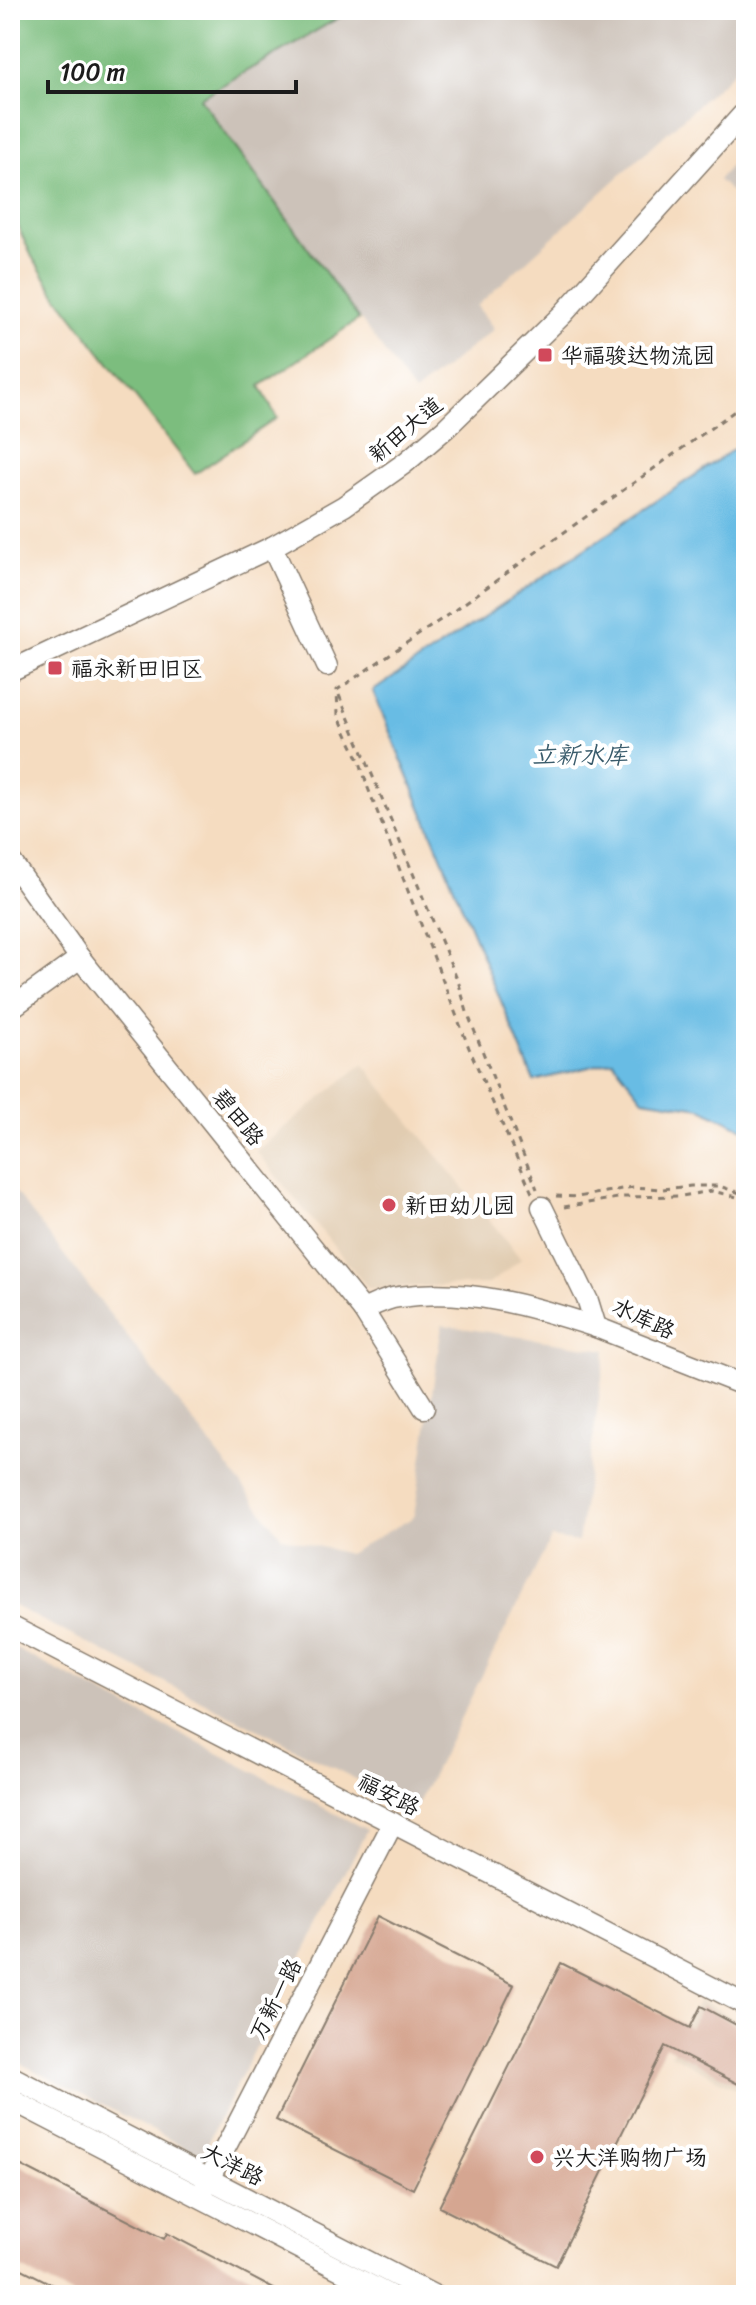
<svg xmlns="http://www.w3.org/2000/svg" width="756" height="2305" font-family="Sriracha,'LXGW WenKai TC',sans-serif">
	<rect width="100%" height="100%" fill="#fff"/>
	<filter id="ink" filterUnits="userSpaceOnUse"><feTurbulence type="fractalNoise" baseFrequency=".0125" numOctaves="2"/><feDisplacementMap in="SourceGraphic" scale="16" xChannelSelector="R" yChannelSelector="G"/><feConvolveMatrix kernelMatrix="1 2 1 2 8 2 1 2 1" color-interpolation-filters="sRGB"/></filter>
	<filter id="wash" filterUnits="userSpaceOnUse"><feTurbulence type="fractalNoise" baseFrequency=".006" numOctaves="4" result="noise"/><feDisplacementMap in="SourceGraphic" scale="32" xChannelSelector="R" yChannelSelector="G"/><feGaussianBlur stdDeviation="1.8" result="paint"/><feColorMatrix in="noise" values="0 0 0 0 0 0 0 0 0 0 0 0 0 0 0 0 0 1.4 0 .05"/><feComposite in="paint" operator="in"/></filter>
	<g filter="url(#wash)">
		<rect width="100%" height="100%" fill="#f5dcc0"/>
		<g fill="#e1ccb1">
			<path d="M363 1064 521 1259 489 1284 368 1288 256 1151Z"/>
			<path d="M699 2000 746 2025V2094L671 2054Z"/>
		</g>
		<g fill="#ccc2b9">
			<path d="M352 10H746V57L726 79 477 306 494 329 414 393 200 98Z"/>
			<path d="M746 148V205L718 180Z"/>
			<path d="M10 1185 282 1537 348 1554 414 1517 442 1325 606 1350 578 1542 551 1538 415 1809 10 1604Z"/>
			<path d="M10 1646 367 1830 201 2155 10 2058Z"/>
		</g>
		<path fill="#7cbd7e" stroke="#4c6c4d" stroke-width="2" d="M10 10H352L200 98 359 319 260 386 277 418 195 474 57 296 32 257 18 227 10 126Z"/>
		<path fill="#68bce4" stroke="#426c80" stroke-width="2" d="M746 441V1130L701 1108 643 1099 613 1061 534 1081 373 691Z"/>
		<g id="blocks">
			<g fill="#d5a691">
				<path d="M378 1916 514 1985 413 2189 276 2120Z"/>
				<path d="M561 1963 690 2028 701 2006 746 2030V2088L665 2046 556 2266 439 2207Z"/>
				<path d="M10 2160 164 2239 167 2233 285 2295H73L10 2263Z"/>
			</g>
		</g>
	</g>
	<g filter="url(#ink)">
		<use href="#blocks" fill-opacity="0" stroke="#887c6e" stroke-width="2"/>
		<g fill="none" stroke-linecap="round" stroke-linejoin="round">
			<defs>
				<g id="minor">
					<path d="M272 547 327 666"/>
					<path d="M10 671 272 547 344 506 405 463 446 428 563 314 746 111"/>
					<path d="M10 860 80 958 363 1310 424 1408"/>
					<path d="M10 1009 80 958"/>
					<path d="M542 1207 588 1301 596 1327 746 1386"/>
					<path d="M363 1310C374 1305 387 1298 399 1297 468 1287 532 1306 596 1327"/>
					<path d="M10 1626 746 2005"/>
					<path d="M10 2076 433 2295"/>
					<path d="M10 2099 389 2295"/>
					<path d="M204 2189 393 1823"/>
				</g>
			</defs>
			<use href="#minor" stroke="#887c6e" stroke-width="23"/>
			<g stroke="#887c6e" stroke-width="3" stroke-dasharray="6 6" stroke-linecap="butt">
				<path d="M339 695 459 984 467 1012 537 1189"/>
				<path d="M532 1193 469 1048 368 788 360 762 338 715 337 690 452 612 746 403"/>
				<path d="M556 1196 577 1197 633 1187 662 1189 691 1186H719L746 1195"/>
				<path d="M564 1207 623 1197 682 1196 712 1191 746 1199"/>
			</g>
			<use href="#minor" stroke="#fff" stroke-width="20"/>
		</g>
	</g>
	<g fill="#d1495b" stroke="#fff" stroke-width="3">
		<rect x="537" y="347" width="16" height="16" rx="4"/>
		<rect x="47" y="660" width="16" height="16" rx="4"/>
		<circle cx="389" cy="1205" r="8"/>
		<circle cx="537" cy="2157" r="8"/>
	</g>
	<g text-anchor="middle" stroke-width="8" stroke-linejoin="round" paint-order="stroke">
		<g font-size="22" fill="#1c1c1c" stroke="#fff" text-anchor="start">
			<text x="561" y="363">华福骏达物流园</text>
			<text x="71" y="676">福永新田旧区</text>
			<text x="405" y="1213">新田幼儿园</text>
			<text x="553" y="2165">兴大洋购物广场</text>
		</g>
		<g font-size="22" fill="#1c1c1c" stroke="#fff">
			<text transform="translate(405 429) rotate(-40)" y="8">新田大道</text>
			<text transform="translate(239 1117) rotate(51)" y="8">碧田路</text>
			<text transform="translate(644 1318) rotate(25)" y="8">水库路</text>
			<text transform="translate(389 1794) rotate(27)" y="8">福安路</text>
			<text transform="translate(275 1999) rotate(-63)" y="8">万新一路</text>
			<text transform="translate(233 2164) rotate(27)" y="8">大洋路</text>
		</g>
		<g font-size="24" font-style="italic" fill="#3a5c6c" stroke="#fff">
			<text x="580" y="763">立新水库</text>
		</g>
	</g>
	<rect width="756" height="2305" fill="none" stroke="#fff" stroke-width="40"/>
	<path d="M48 80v12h248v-12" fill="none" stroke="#1c1c1c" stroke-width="4"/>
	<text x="60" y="80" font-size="24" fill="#1c1c1c" stroke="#ffffff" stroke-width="6" paint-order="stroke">100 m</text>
</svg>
